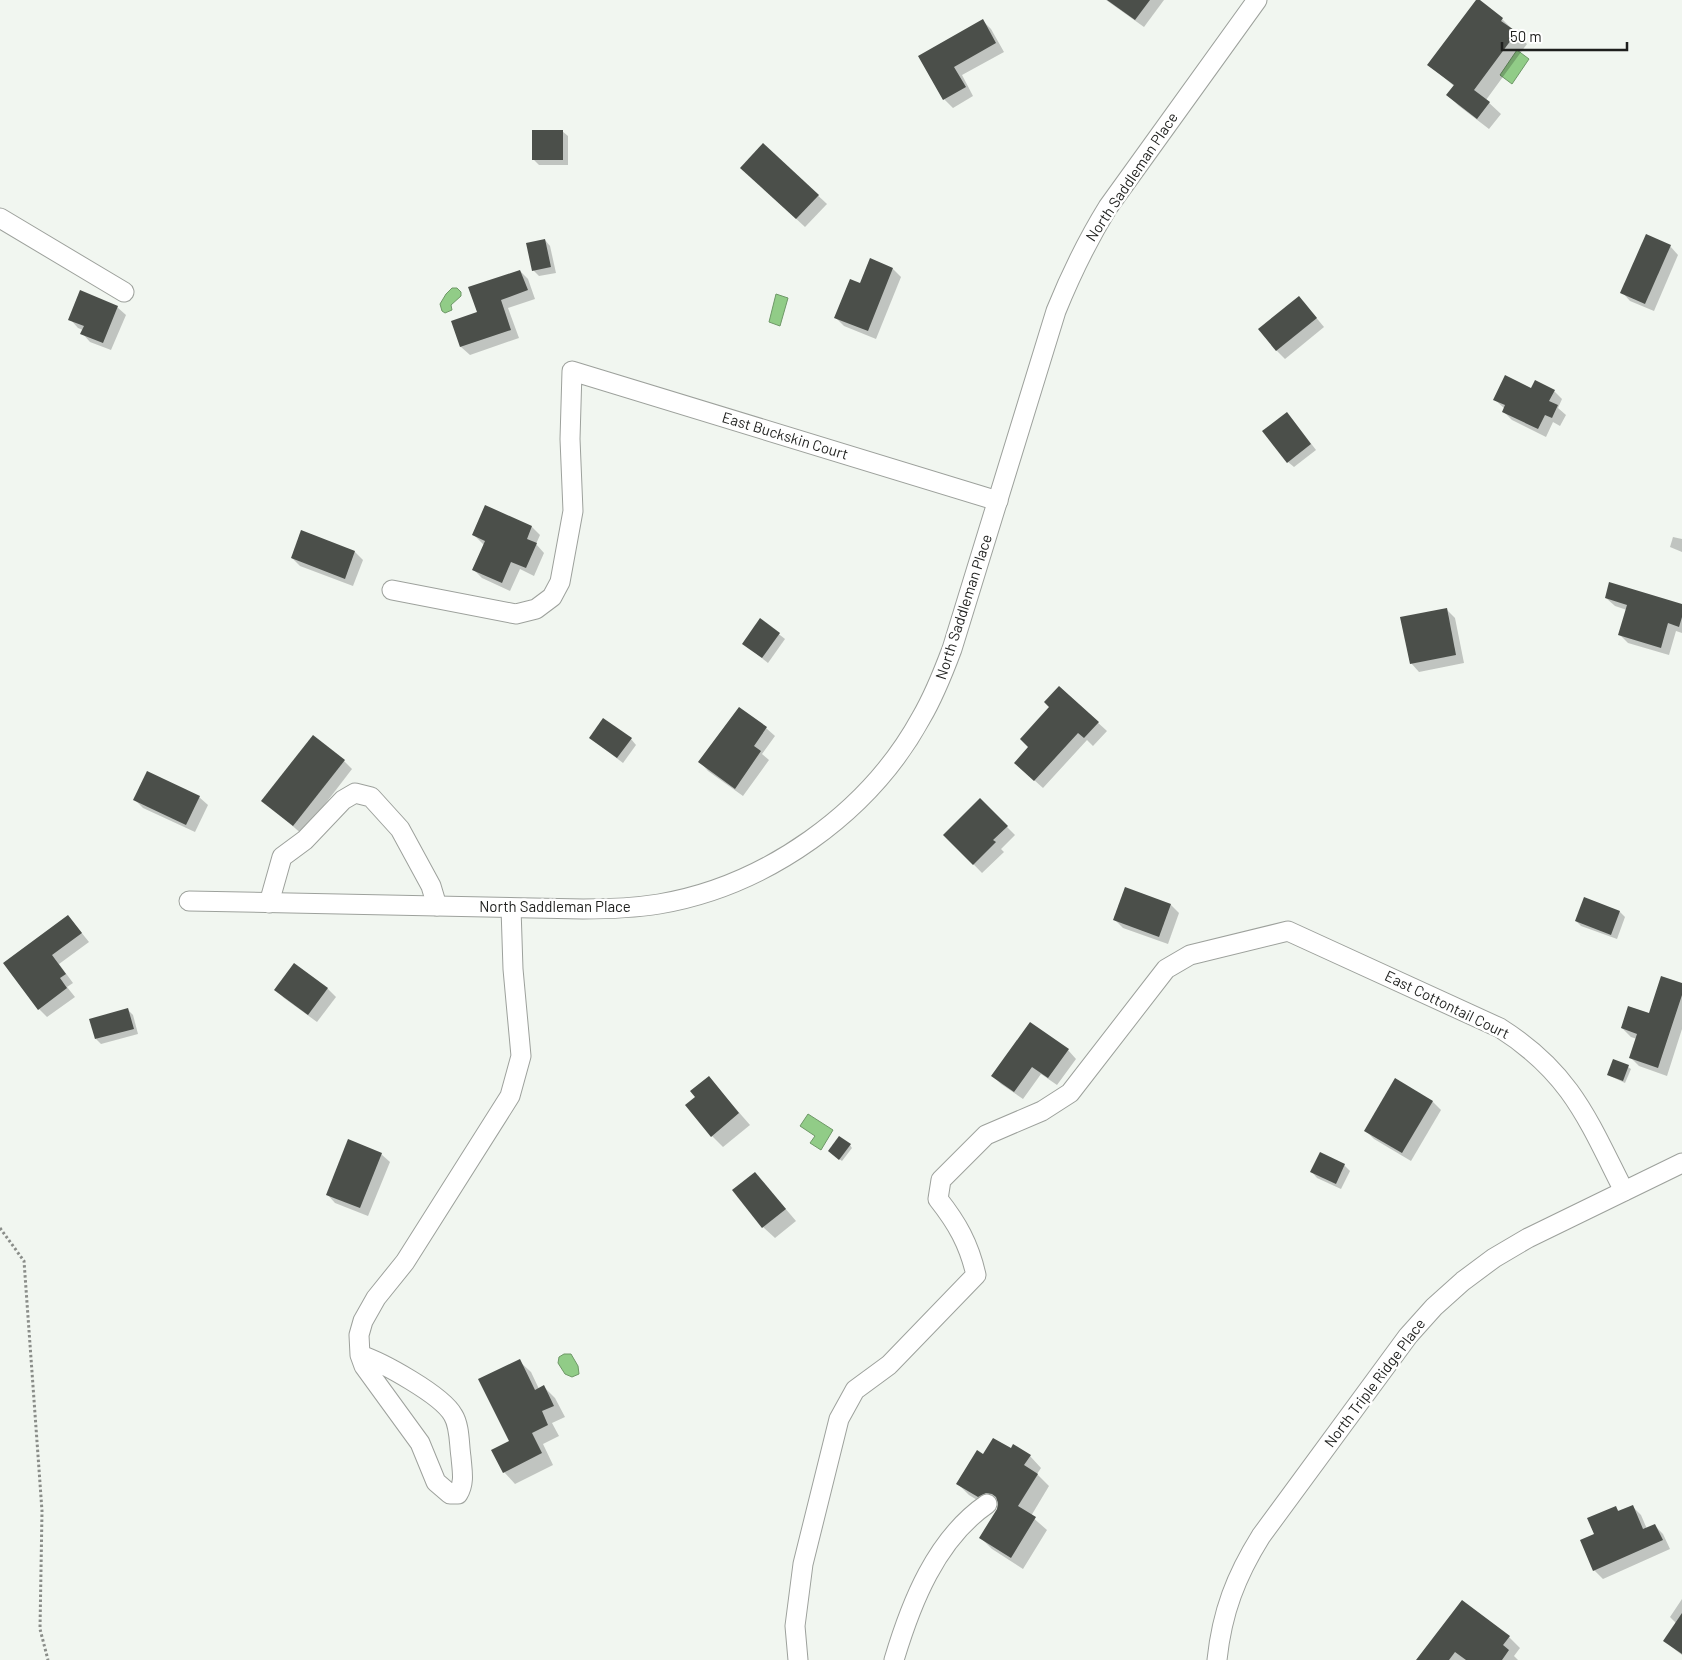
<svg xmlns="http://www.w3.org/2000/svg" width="1682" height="1660" font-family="Barlow,sans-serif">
	<rect width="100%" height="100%" fill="#f1f6f0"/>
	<g fill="#91cc87" stroke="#6e9867">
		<path d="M1517 50 1529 59 1512 84 1500 75Z"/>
		<path d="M452 288H457L461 292V296L451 305 452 310 445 313 442 311 440 304 446 294Z"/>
		<path d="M776 294 788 298 780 326 769 322Z"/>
		<path d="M808 1114 833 1130 821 1150 810 1143 815 1136 800 1126Z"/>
		<path d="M564 1354H571L578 1366 579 1374 572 1377 565 1374 558 1363 559 1357Z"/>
	</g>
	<g fill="#0003">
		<path d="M1106 0H1164L1144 27Z"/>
		<path d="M1478 0 1502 19 1527 44 1486 100 1501 114 1489 129 1459 106 1447 95 1454 86 1429 65Z"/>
		<path d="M983 21 991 29 1004 52 962 75 973 96 953 108 944 99 920 56Z"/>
		<path d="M562 131 568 136V165H539L534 160Z"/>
		<path d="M764 145 827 204 805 227 750 176Z"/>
		<path d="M545 240 550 246 556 273 539 276 534 271 528 244Z"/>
		<path d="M1670 246 1678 255 1654 311 1630 301 1622 292Z"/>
		<path d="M893 269 901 277 876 339 844 326 836 318 860 285Z"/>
		<path d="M520 271 528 279 535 299 508 308 519 338 470 355 461 347 453 322 479 313Z"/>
		<path d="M1299 297 1324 327 1285 359 1276 350Z"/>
		<path d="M117 307 126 315 111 350 90 342 82 333 83 330 78 328 70 319Z"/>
		<path d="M1531 390 1554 391 1562 399 1558 408 1566 415 1560 426 1553 422 1546 437 1512 420 1503 411 1505 409 1494 399Z"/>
		<path d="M1292 419 1316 450 1294 467 1288 462Z"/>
		<path d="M532 527 540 535 536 544 544 553 534 576 520 569 510 591 482 578 473 569 484 545 474 535Z"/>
		<path d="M302 532 355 552 363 560 353 586 300 566 292 558Z"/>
		<path d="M1673 537 1682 539V552L1670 547Z"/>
		<path d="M1606 598 1682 605V633L1676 631 1669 655 1628 643 1620 635 1627 610 1615 606Z"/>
		<path d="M1446 609 1455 618 1464 663 1419 672 1411 663Z"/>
		<path d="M761 620 785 639 768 663 743 643Z"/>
		<path d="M1059 687 1107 731 1093 746 1087 740 1043 788 1024 771 1030 747Z"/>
		<path d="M766 728 775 736 762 754 769 760 743 796 708 771 700 762Z"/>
		<path d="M590 738 631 739 636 745 623 763Z"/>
		<path d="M344 761 352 769 302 834 263 801Z"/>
		<path d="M199 797 208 805 195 832 143 808 135 800Z"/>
		<path d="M980 800 1015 835 1001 849 1004 852 982 873 945 835Z"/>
		<path d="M1126 889 1171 905 1179 913 1168 944 1123 928 1115 920Z"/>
		<path d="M1620 912 1625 917 1617 939 1581 926 1576 921Z"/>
		<path d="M68 916 89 942 59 964 73 983 67 987 75 997 47 1017 39 1009 5 963Z"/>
		<path d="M1682 984V1029L1667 1076 1639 1066 1631 1058 1637 1039 1631 1037 1622 1028 1650 1015Z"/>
		<path d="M328 989 336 997 317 1022 284 998 276 990Z"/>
		<path d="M128 1010 133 1015 138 1034 101 1044 96 1039Z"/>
		<path d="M1068 1050 1076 1059 1057 1085 1041 1074 1023 1099 1001 1084 993 1076Z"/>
		<path d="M1628 1067 1631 1069 1625 1083 1608 1075Z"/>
		<path d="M709 1078 750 1125 723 1147 712 1136 697 1097Z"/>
		<path d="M1396 1080 1433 1102 1441 1110 1411 1161 1374 1139 1366 1131Z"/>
		<path d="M850 1145 852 1148 842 1161 831 1153Z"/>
		<path d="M381 1154 390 1162 368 1216 335 1203 327 1194Z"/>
		<path d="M1320 1154 1344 1165 1350 1171 1341 1189 1317 1178 1312 1172Z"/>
		<path d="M755 1173 796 1221 775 1238 763 1227Z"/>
		<path d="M519 1361 531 1372 539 1389 544 1387 555 1398 565 1417 552 1423 559 1436 543 1444 553 1465 515 1484 504 1472 511 1442Z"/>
		<path d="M1011 1450 1030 1456 1041 1468 1037 1474 1049 1486 1031 1516 1047 1530 1023 1569 992 1549 981 1538 998 1509 999 1503 990 1508 969 1495 958 1484 983 1456Z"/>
		<path d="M1632 1506 1641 1515 1647 1529 1655 1526 1663 1534 1670 1549 1603 1579 1594 1570 1595 1535 1615 1507 1620 1512Z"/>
		<path d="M1682 1599V1655L1664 1641 1676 1623 1670 1617Z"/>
		<path d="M1509 1637 1520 1648 1514 1656 1518 1660H1418Z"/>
	</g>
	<g fill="#4b4f4a">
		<path d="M1107 0H1150L1135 20Z"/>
		<path d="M1476 0H1480L1503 18 1501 21 1517 32 1474 90 1490 102 1477 119 1446 95 1454 85 1427 65Z"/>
		<path d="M983 19 996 43 954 67 966 87 943 100 918 56Z"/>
		<rect x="532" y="130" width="31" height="30"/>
		<path d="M763 143 819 195 796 219 740 168Z"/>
		<path d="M1646 234 1671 245 1645 304 1620 293Z"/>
		<path d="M545 239 551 267 532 271 526 243Z"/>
		<path d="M870 258 893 268 868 331 834 318 850 279 860 283Z"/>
		<path d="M520 270 528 290 501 300 511 330 460 347 451 321 477 312 468 287Z"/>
		<path d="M80 290 118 306 103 343 80 334 84 326 68 320Z"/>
		<path d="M1299 296 1317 318 1276 351 1258 329Z"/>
		<path d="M1505 375 1531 388 1535 380 1555 390 1549 401 1558 405 1552 418 1545 415 1538 429 1502 412 1505 405 1493 400Z"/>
		<path d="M1287 412 1311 444 1287 463 1262 431Z"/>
		<path d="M485 505 532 526 527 539 537 543 526 568 511 562 502 583 472 570 485 541 472 535Z"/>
		<path d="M301 530 355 551 345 579 291 558Z"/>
		<path d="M1609 582 1682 604V617L1679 627 1668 623 1661 648 1618 635 1627 605 1605 598Z"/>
		<path d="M1447 608 1456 655 1410 664 1400 617Z"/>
		<path d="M760 618 780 633 762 658 742 644Z"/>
		<path d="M1059 686 1099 722 1084 738 1078 733 1034 781 1014 763 1028 747 1020 739 1049 707 1044 702Z"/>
		<path d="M739 707 767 727 754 746 761 751 735 789 698 762Z"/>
		<path d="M603 718 632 738 617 758 589 738Z"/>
		<path d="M313 735 345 760 293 826 261 801Z"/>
		<path d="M147 771 200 796 186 825 133 800Z"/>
		<path d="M980 798 1008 826 993 840 996 842 973 865 943 835Z"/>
		<path d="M1125 887 1171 904 1159 937 1113 920Z"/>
		<path d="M1584 897 1620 911 1611 935 1575 921Z"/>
		<path d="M68 915 82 933 52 955 66 974 60 978 67 988 38 1010 3 963Z"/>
		<path d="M294 963 328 988 308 1015 274 990Z"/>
		<path d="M1661 976 1682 983V995L1658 1068 1629 1058 1637 1034 1621 1028 1628 1006 1649 1013Z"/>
		<path d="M128 1008 134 1029 95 1039 89 1019Z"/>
		<path d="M1030 1022 1069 1049 1048 1078 1032 1067 1014 1092 991 1076Z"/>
		<path d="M1613 1059 1629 1065 1623 1081 1607 1075Z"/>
		<path d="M709 1076 739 1113 711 1137 685 1105 695 1097 690 1091Z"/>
		<path d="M1395 1078 1433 1101 1402 1153 1364 1131Z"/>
		<path d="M839 1136 851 1144 839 1160 828 1151Z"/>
		<path d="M348 1139 382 1153 360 1208 326 1195Z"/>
		<path d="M1320 1152 1345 1164 1336 1184 1310 1172Z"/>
		<path d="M755 1172 786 1209 762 1228 732 1190Z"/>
		<path d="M520 1359 535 1390 544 1385 554 1406 542 1411 548 1425 532 1433 542 1453 503 1473 491 1450 509 1441 478 1379Z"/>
		<path d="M993 1438 1011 1448 1013 1444 1031 1455 1024 1465 1038 1474 1018 1506 1036 1517 1011 1558 979 1538 997 1509 998 1503 996 1497 992 1494 986 1493 978 1497 956 1484 977 1450 983 1454Z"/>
		<path d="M1633 1505 1643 1529 1655 1524 1663 1540 1593 1571 1580 1540 1594 1534 1587 1518 1616 1506 1618 1511Z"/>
		<path d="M1462 1600 1510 1636 1503 1645 1509 1650 1502 1660H1466L1455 1652 1449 1660H1416Z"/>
		<path d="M1682 1613V1654L1663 1641Z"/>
	</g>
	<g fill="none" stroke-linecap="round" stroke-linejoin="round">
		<defs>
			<g id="minor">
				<path d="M0 218 124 292"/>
				<path d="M392 590 516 614 536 609 552 597 560 582 573 511 570 439 572 371 998 501"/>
				<path d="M189 901 583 909C608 909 634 908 659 904 766 886 869 813 921 718 934 696 943 673 952 649L1056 311C1071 274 1087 241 1108 207L1257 0"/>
				<path d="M269 903 282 857 305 840 343 800 355 793 371 797 400 829 431 886 437 906"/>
				<path d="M360 1355C382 1362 442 1395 453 1415 460 1426 459 1444 461 1457 462 1470 465 1483 458 1494H450L436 1482 420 1443 364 1366 360 1355 359 1335 363 1321 376 1298 405 1262 510 1096 521 1056 513 969 511 908"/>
				<path d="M798 1660 795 1626 803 1564 839 1419 855 1390 889 1365 976 1275C969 1244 957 1223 938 1199L941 1180 986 1135 1042 1111 1070 1093 1166 969 1190 955 1288 931 1500 1028C1571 1073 1588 1120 1624 1191"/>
				<path d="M894 1660C911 1603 936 1539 987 1504"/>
				<path d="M1217 1660C1222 1612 1236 1576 1261 1536L1408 1336 1434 1307 1463 1281 1494 1258 1528 1238 1682 1163"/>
			</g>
		</defs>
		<use href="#minor" stroke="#9da19c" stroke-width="21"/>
		<path stroke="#8a8d89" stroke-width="3" stroke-dasharray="2.5 2.5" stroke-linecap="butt" d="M0 1228 24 1261 42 1511 40 1629 48 1660"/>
		<use href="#minor" stroke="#fff" stroke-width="19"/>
	</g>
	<g text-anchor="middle" stroke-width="5" stroke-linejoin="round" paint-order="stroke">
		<g font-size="15" fill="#1e1f1d" stroke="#fff">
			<text transform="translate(1132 177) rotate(-56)" y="5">North Saddleman Place</text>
			<text transform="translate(785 436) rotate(17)" y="5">East Buckskin Court</text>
			<text transform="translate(964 607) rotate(-72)" y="5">North Saddleman Place</text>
			<text x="555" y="912">North Saddleman Place</text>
			<text transform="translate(1447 1005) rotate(26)" y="5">East Cottontail Court</text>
			<text transform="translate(1375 1383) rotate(-53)" y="5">North Triple Ridge Place</text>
		</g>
	</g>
	<path d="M1502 42v8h125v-8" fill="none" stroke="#1e1f1d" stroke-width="2.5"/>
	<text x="1510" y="42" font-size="15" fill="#1e1f1d" stroke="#ffffff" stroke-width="4" paint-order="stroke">50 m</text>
</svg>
